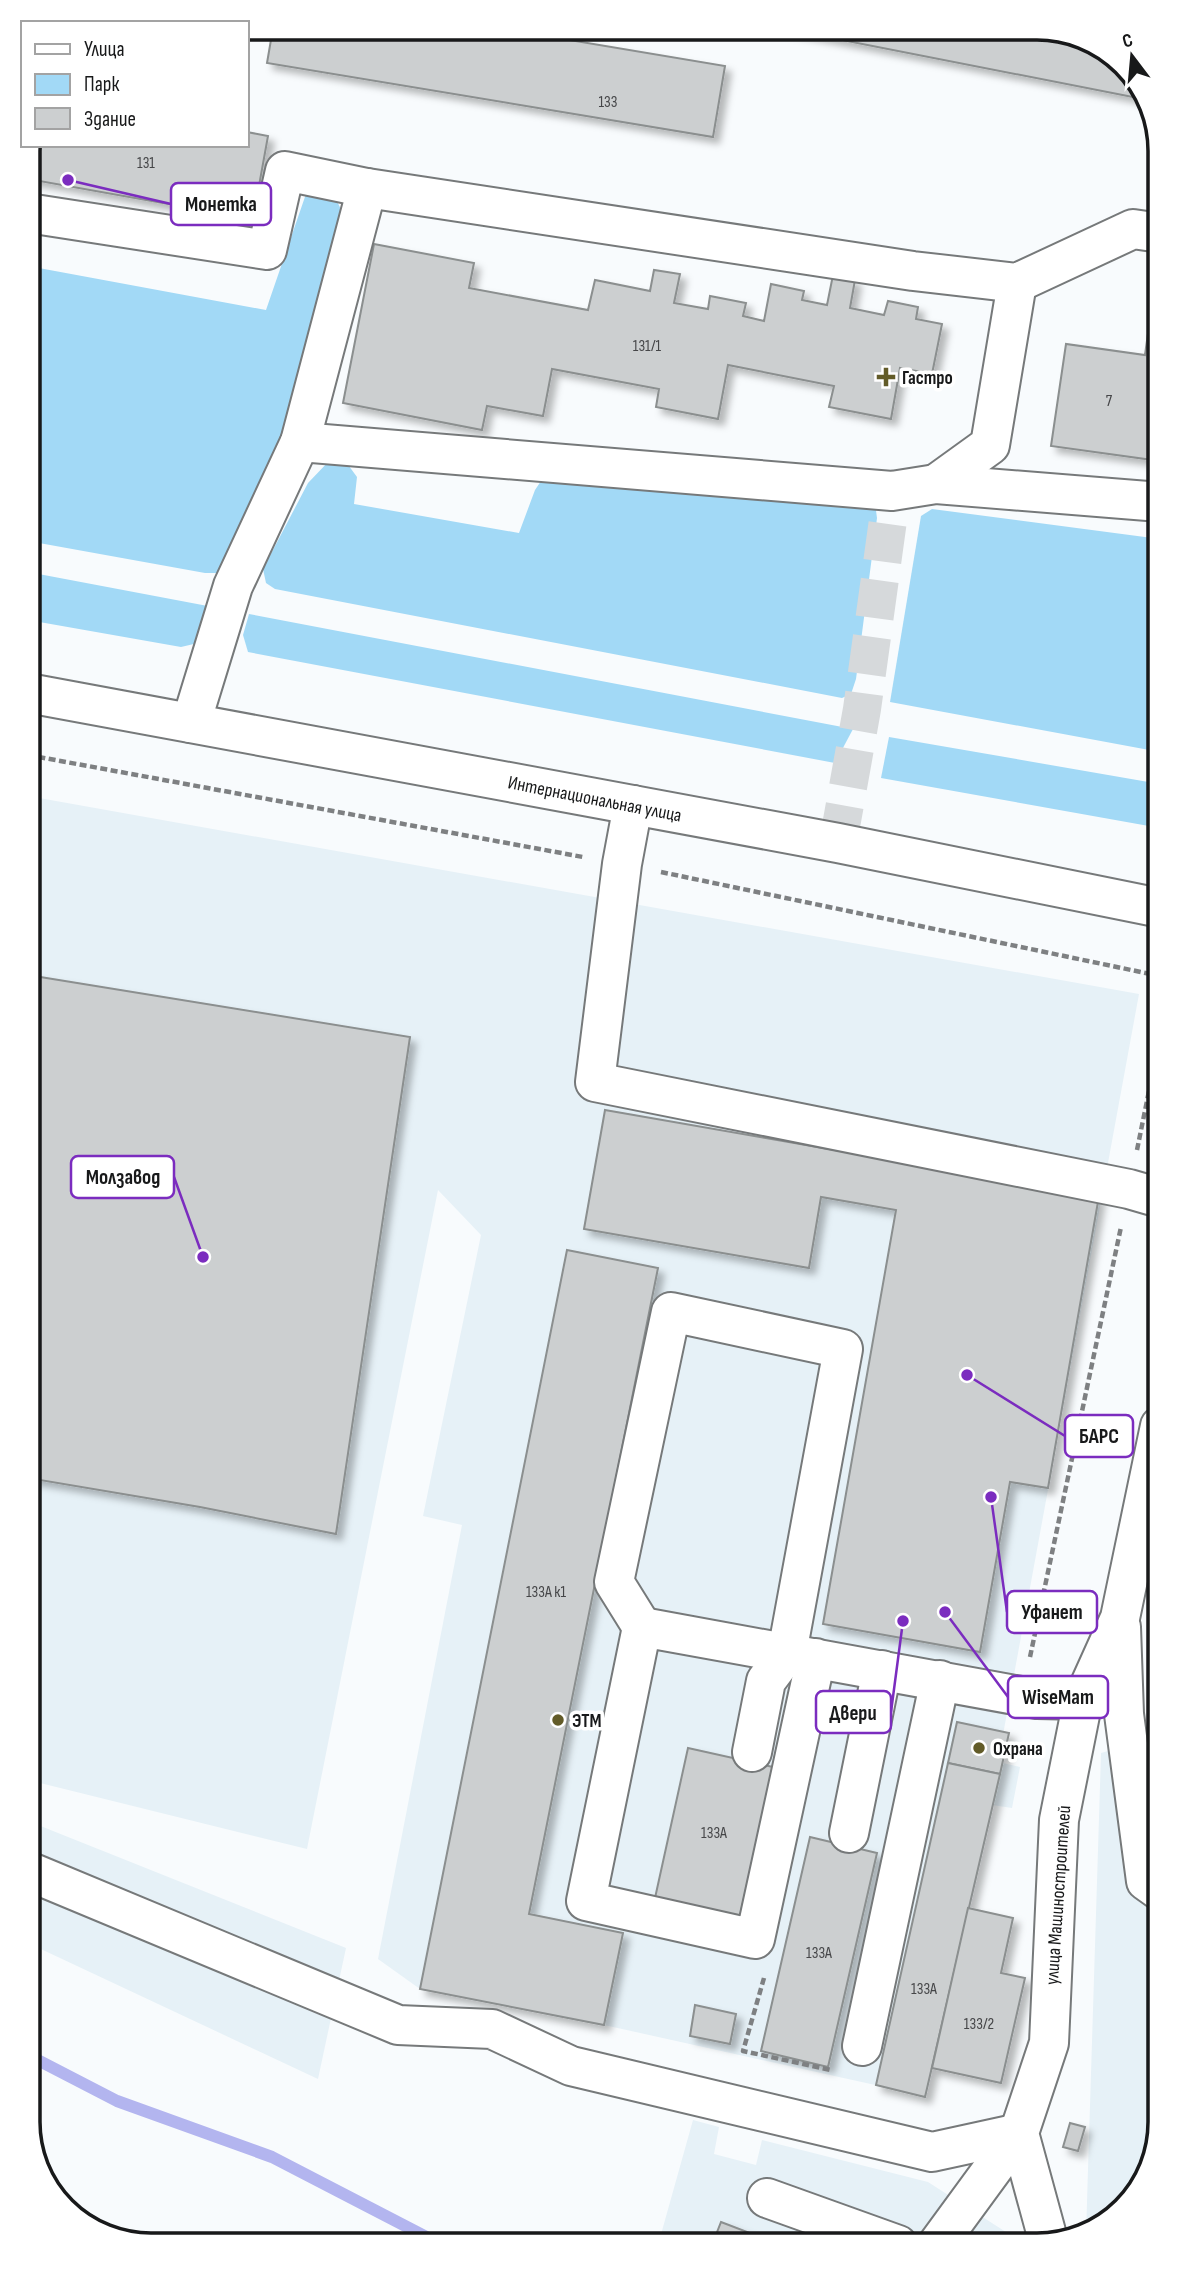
<svg xmlns="http://www.w3.org/2000/svg" width="1188" height="2273" font-family="'Sofia Sans Condensed',sans-serif">
	<defs>
		<filter id="shadow"><feDropShadow dx="6" dy="6" stdDeviation="3.5" flood-color="#0004"/></filter>
	</defs>
	<rect width="100%" height="100%" fill="#f8fbfd"/>
	<g fill="#e6f1f7">
		<path d="M28 796 1139 994 998 1762 1020 1767 1012 1808 992 1805 925 2096 604 2025 420 1989 378 1959 462 1525 423 1516 481 1235 438 1190 307 1849 28 1780Z"/>
		<path d="M1160 1662V1722L1150 1720Z"/>
		<path d="M1160 1736V2122L1139 2190 1086 2234 1101 1753Z"/>
		<path d="M28 1821 346 1948 318 2079 28 1943Z"/>
		<path d="M693 2120 719 2127 714 2154 756 2165 762 2140 928 2182 1026 2245H658Z"/>
	</g>
	<g fill="#a2d9f6">
		<path d="M307 191 335 197 346 220 295 419 226 573H205L28 541V266L266 310Z"/>
		<path d="M330 460 346 462 357 477 354 504 519 533 535 490 543 478 875 503 877 518 856 679 851 694 842 698 275 589 266 583 263 569 308 483Z"/>
		<path d="M932 509 1160 539V752L890 702 921 516Z"/>
		<path d="M28 572 213 607 198 643 181 647 28 620Z"/>
		<path d="M249 614 853 729 835 763 248 652 243 635Z"/>
		<path d="M889 737 1160 784V828L881 778Z"/>
	</g>
	<g fill="none" stroke-linecap="round" stroke-linejoin="round">
		<path stroke="#b3b5ef" stroke-width="12" d="M28 2055 117 2101 272 2157 442 2245"/>
	</g>
	<g fill="#cccfd0" stroke="#8b8f8f" stroke-width="2" filter="url(#shadow)">
		<path d="M273 28H498L725 66 713 137 267 63Z"/>
		<path d="M781 28H1045L1112 53 1148 100Z"/>
		<path d="M247 132 268 136 253 219 28 179V145H247Z"/>
		<path d="M374 244 474 263 469 288 588 310 595 280 650 291 654 270 680 274 674 303 708 309 710 296 746 303 743 316 764 321 771 284 804 291 802 300 827 305 833 275 855 280 850 308 884 315 888 301 918 307 916 319 942 324 932 374 900 368 891 419 829 407 834 386 728 365 718 419 656 407 659 389 552 369 543 416 487 406 482 430 343 403Z"/>
		<path d="M1155 283 1160 284V461L1051 446 1066 344 1145 355Z"/>
		<path d="M28 975 410 1037 336 1534 200 1507 28 1478Z"/>
		<path d="M605 1110 1099 1196 1048 1488 1010 1482 980 1652 823 1624 896 1210 821 1197 809 1268 584 1229Z"/>
		<path d="M567 1250 658 1268 529 1914 623 1933 604 2025 420 1989Z"/>
		<path d="M957 1722 1009 1733 1000 1774 948 1763Z"/>
		<path d="M688 1748 773 1767 740 1916 655 1898Z"/>
		<path d="M948 1763 1000 1774 925 2097 876 2085Z"/>
		<path d="M810 1837 877 1853 828 2067 761 2051Z"/>
		<path d="M968 1908 1013 1918 1001 1973 1025 1978 1001 2083 932 2068Z"/>
		<path d="M695 2005 736 2014 730 2044 690 2036Z"/>
		<path d="M1070 2123 1085 2127 1078 2151 1063 2147Z"/>
		<path d="M721 2222 781 2245H712Z"/>
	</g>
	<g fill="none" stroke-linecap="round" stroke-linejoin="round">
		<path stroke="#d6d9db" stroke-width="38" stroke-dasharray="38 19" stroke-linecap="butt" d="M838 843 862 709 892 491"/>
		<defs>
			<g id="minor">
				<path d="M28 213 267 250 285 171 367 188 913 271 1017 283 1133 229 1160 233"/>
				<path d="M300 442 892 491 936 484 1160 502"/>
				<path d="M936 484 990 445 1017 283"/>
				<path d="M191 723 233 586 300 442 367 188"/>
				<path d="M633 805 622 864 595 1082 1129 1189 1160 1198"/>
				<path d="M642 1627 614 1582 671 1312 843 1349 787 1653 766 1681 752 1752"/>
				<path d="M1121 1627 1124 1714 1146 1881 1160 1891"/>
				<path d="M816 1658 755 1939 586 1901 642 1627 1037 1699 1083 1700"/>
				<path d="M849 1833 882 1670"/>
				<path d="M28 1871 398 2025 492 2029 571 2066 932 2152 1019 2133"/>
				<path d="M862 2046 940 1680"/>
				<path d="M767 2198 898 2245"/>
				<path d="M1049 2243 1019 2133 1049 2043 1059 1820 1083 1700 1120 1618 1160 1426"/>
				<path d="M937 2245 1019 2133"/>
			</g>
			<path id="major" d="M28 693 838 843 1160 908"/>
		</defs>
		<use href="#minor" stroke="#76797a" stroke-width="42"/>
		<use href="#major" stroke="#76797a" stroke-width="42"/>
		<g stroke="#7e8082" stroke-width="4.5" stroke-dasharray="7 3.5" stroke-linecap="butt">
			<path d="M1151 191 1160 182"/>
			<path d="M28 755 583 857"/>
			<path d="M661 872 1160 976"/>
			<path d="M1137 1150 1160 1037"/>
			<path d="M1030 1657 1121 1227"/>
			<path d="M764 1978 743 2051 831 2070"/>
		</g>
		<use href="#minor" stroke="#fff" stroke-width="38"/>
		<use href="#major" stroke="#fff" stroke-width="38"/>
	</g>
	<g fill="#625b28" stroke="#fff" stroke-width="2.5">
		<path d="M882.5 366.5h7v7h7v7h-7v7h-7v-7h-7v-7h7z"/>
		<circle cx="558" cy="1720" r="7"/>
		<circle cx="979" cy="1748" r="7"/>
	</g>
	<g text-anchor="middle" stroke-width="7" stroke-linejoin="round" paint-order="stroke">
		<g font-size="16" fill="#454648">
			<text x="608" y="107">133</text>
			<text x="146" y="168">131</text>
			<text x="647" y="351">131/1</text>
			<text x="1109" y="406">7</text>
			<text x="546" y="1597">133А к1</text>
			<text x="714" y="1838">133А</text>
			<text x="819" y="1958">133А</text>
			<text x="924" y="1994">133А</text>
			<text x="979" y="2029">133/2</text>
		</g>
		<g font-size="19" font-weight="bold" fill="#18191a" stroke="#fff" text-anchor="start">
			<text x="902" y="384">Гастро</text>
			<text x="572" y="1727">ЭТМ</text>
			<text x="993" y="1755">Охрана</text>
		</g>
		<g font-size="19" fill="#18191a" stroke="#fff">
			<text transform="translate(595 798) rotate(11)" y="7">Интернациональная улица</text>
			<text transform="translate(1057 1895) rotate(-86)" y="7">улица Машиностроителей</text>
		</g>
	</g>
	<path d="M0 0H1188V2273H0ZM151 40H1037A111 111 0 0 1 1148 151V2122A111 111 0 0 1 1037 2233H151A111 111 0 0 1 40 2122V151A111 111 0 0 1 151 40Z" fill="#fff" fill-rule="evenodd"/>
	<path fill="none" stroke="#18191a" stroke-width="3.5" d="M151 40H1037A111 111 0 0 1 1148 151V2122A111 111 0 0 1 1037 2233H151A111 111 0 0 1 40 2122V151A111 111 0 0 1 151 40Z"/>
	<path fill="none" stroke="#7b2cbf" stroke-width="2.5" d="M68 180L171 204M203 1257L174 1177M967 1375L1065 1436M991 1497L1007 1612M945 1612L1008 1697M903 1621L891 1712"/>
	<g fill="#7b2cbf" stroke="#fff" stroke-width="2.5">
		<circle cx="68" cy="180" r="7"/>
		<circle cx="203" cy="1257" r="7"/>
		<circle cx="967" cy="1375" r="7"/>
		<circle cx="991" cy="1497" r="7"/>
		<circle cx="945" cy="1612" r="7"/>
		<circle cx="903" cy="1621" r="7"/>
	</g>
	<g fill="#fff" stroke="#7b2cbf" stroke-width="2.5">
		<rect x="171" y="183" width="100" height="42" rx="7"/>
		<rect x="71" y="1156" width="103" height="42" rx="7"/>
		<rect x="1065" y="1415" width="68" height="42" rx="7"/>
		<rect x="1007" y="1591" width="90" height="42" rx="7"/>
		<rect x="1008" y="1676" width="100" height="42" rx="7"/>
		<rect x="816" y="1691" width="75" height="42" rx="7"/>
	</g>
	<g font-size="21" text-anchor="middle" font-weight="bold" fill="#18191a">
		<text x="221" y="211">Монетка</text>
		<text x="123" y="1184">Молзавод</text>
		<text x="1099" y="1443">БАРС</text>
		<text x="1052" y="1619">Уфанет</text>
		<text x="1058" y="1704">WiseMam</text>
		<text x="853" y="1720">Двери</text>
	</g>
	<rect x="21" y="21" width="228" height="126" fill="#ffffff" stroke="#a3a3a3" stroke-width="2"/>
	<rect x="35" y="44" width="35" height="10" fill="#ffffff" stroke="#a3a3a3" stroke-width="2"/>
	<text x="84" y="56" font-size="21" fill="#18191a">Улица</text>
	<rect x="35" y="74" width="35" height="21" fill="#a2d9f6" stroke="#a3a3a3" stroke-width="2"/>
	<text x="84" y="91" font-size="21" fill="#18191a">Парк</text>
	<rect x="35" y="108" width="35" height="21" fill="#cccfd0" stroke="#a3a3a3" stroke-width="2"/>
	<text x="84" y="126" font-size="21" fill="#18191a">Здание</text>
	<g transform="translate(1132 56) rotate(344)" stroke="#ffffff" stroke-width="5" paint-order="stroke">
	<path d="M0-5L12 26L0 18L-12 26Z" fill="#18191a"/>
	<text y="-10" font-size="19" font-weight="bold" text-anchor="middle" fill="#18191a">С</text>
	</g>
</svg>
